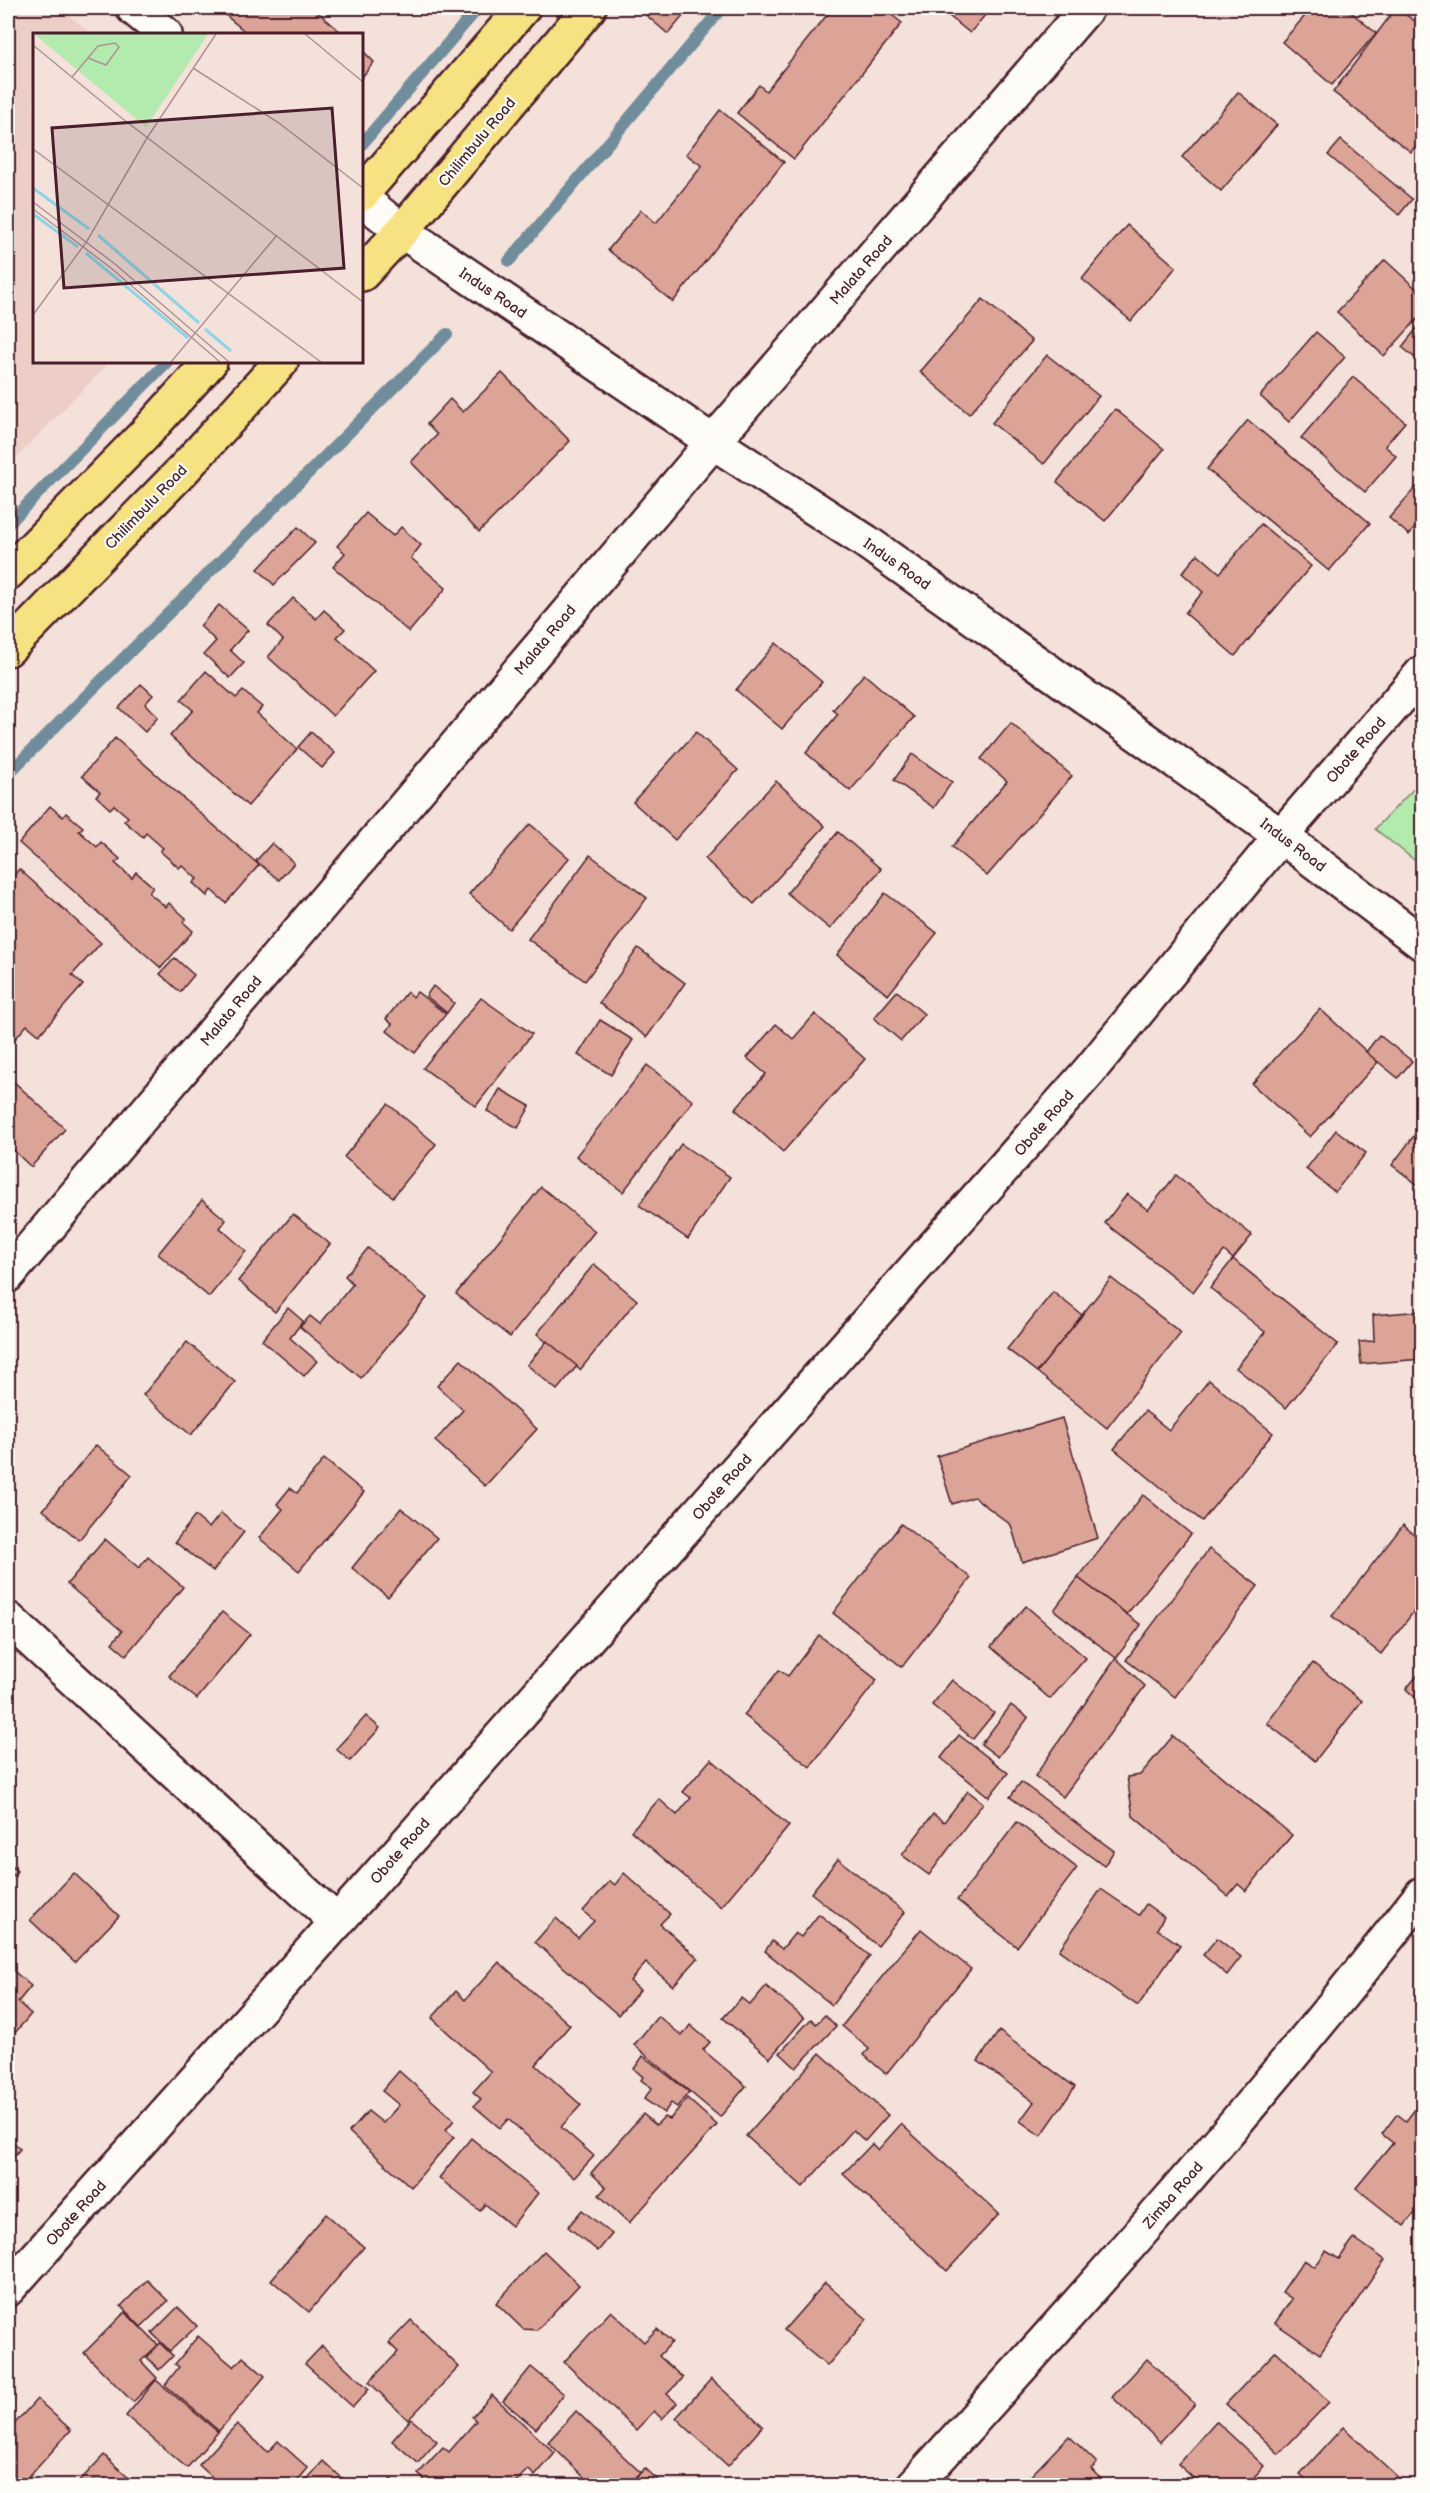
<svg xmlns="http://www.w3.org/2000/svg" width="1430" height="2493" font-family="'Balsamiq Sans',sans-serif">
	<rect width="100%" height="100%" fill="#f3e1da"/>
	<filter id="ink" filterUnits="userSpaceOnUse"><feTurbulence type="fractalNoise" baseFrequency=".0167" numOctaves="2"/><feDisplacementMap in="SourceGraphic" scale="12" xChannelSelector="R" yChannelSelector="G"/><feConvolveMatrix kernelMatrix="1 2 1 2 8 2 1 2 1" color-interpolation-filters="sRGB"/></filter>
	<g filter="url(#ink)">
		<path fill="#eccec6" d="M8 8H60L92 34H34V362H110L8 466Z"/>
		<path fill="#b3eaad" stroke="#7e846c" stroke-width="1.5" d="M1422 780V866L1375 829Z"/>
		<g fill="none" stroke-linecap="round" stroke-linejoin="round">
			<g stroke="#708d9c" stroke-width="12">
				<path d="M362 144 478 8"/>
				<path d="M509 261 722 8"/>
				<path d="M8 524 167 362"/>
				<path d="M8 774 447 334"/>
			</g>
		</g>
		<g fill="#dca397" stroke="#4a1f2b" stroke-width="1.5">
			<path d="M217 8H313L343 34H248Z"/>
			<path d="M652 8H690L668 34 646 15Z"/>
			<path d="M828 8H883L902 23 794 159 737 113 759 85 766 91 831 10Z"/>
			<path d="M939 8H991L970 33Z"/>
			<path d="M1312 8H1346L1376 33 1332 85 1282 42Z"/>
			<path d="M1396 8 1422 26V137L1411 152 1333 92Z"/>
			<path d="M362 50 374 62 362 77Z"/>
			<path d="M1238 92 1277 125 1221 191 1182 157Z"/>
			<path d="M720 110 784 162 673 302 608 250 641 210 656 223 702 166 686 154Z"/>
			<path d="M1341 140 1412 199 1399 215 1328 155Z"/>
			<path d="M1127 225 1176 267 1131 321 1082 279Z"/>
			<path d="M1385 260 1422 294V314L1384 356 1337 312Z"/>
			<path d="M983 299 1032 341 969 414 920 372Z"/>
			<path d="M1422 322V364L1402 347Z"/>
			<path d="M1316 332 1345 357 1289 422 1260 396Z"/>
			<path d="M1047 355 1099 396 1044 464 992 423Z"/>
			<path d="M502 373 570 441 479 532 411 462 437 435 427 424 450 399 463 412Z"/>
			<path d="M1353 377 1405 422 1385 446 1396 456 1365 492 1301 438Z"/>
			<path d="M1115 409 1164 449 1105 521 1057 482Z"/>
			<path d="M1248 420 1370 523 1329 571 1207 469Z"/>
			<path d="M1416 487 1422 493V519L1409 535 1389 518Z"/>
			<path d="M366 513 393 536 401 527 421 545 411 558 446 588 409 632 333 567 345 553 337 546Z"/>
			<path d="M1261 524 1311 566 1235 656 1185 613 1203 592 1182 573 1198 554 1220 573Z"/>
			<path d="M298 527 315 543 274 585 258 569Z"/>
			<path d="M293 598 316 619 324 610 345 629 337 637 374 671 333 716 268 657 283 640 268 625Z"/>
			<path d="M219 605 248 630 230 650 244 663 230 678 204 654 216 641 200 626Z"/>
			<path d="M776 643 822 682 782 729 736 690Z"/>
			<path d="M206 671 236 698 243 691 262 707 257 713 297 749 248 806 170 736 193 710 181 700Z"/>
			<path d="M864 674 914 717 850 791 806 753 838 714 833 710Z"/>
			<path d="M141 684 153 695 145 704 158 717 145 732 119 708Z"/>
			<path d="M1011 723 1072 776 987 876 952 847 1007 781 981 759Z"/>
			<path d="M311 732 335 753 322 768 298 747Z"/>
			<path d="M696 732 738 770 675 840 633 802Z"/>
			<path d="M115 738 259 865 226 903 211 890 207 896 193 883 197 879 182 865 179 868 160 851 163 848 146 833 143 837 124 821 128 817 114 805 110 809 96 796 100 792 82 776Z"/>
			<path d="M912 754 952 782 934 808 894 780Z"/>
			<path d="M776 781 825 826 754 904 705 859Z"/>
			<path d="M50 806 63 817 66 813 83 827 79 831 97 847 101 842 120 859 115 863 132 878 136 872 153 887 149 893 166 907 169 903 186 918 183 922 193 931 161 968 19 843Z"/>
			<path d="M530 824 569 858 509 929 469 894Z"/>
			<path d="M838 832 881 869 830 929 787 893Z"/>
			<path d="M272 843 294 863 279 880 256 861Z"/>
			<path d="M590 855 647 898 585 981 528 939Z"/>
			<path d="M19 869 101 943 72 975 83 985 39 1035 27 1025 8 1047V883Z"/>
			<path d="M885 893 937 933 888 995 837 955Z"/>
			<path d="M638 948 685 983 647 1037 599 1003Z"/>
			<path d="M175 958 194 975 180 992 160 974Z"/>
			<path d="M433 986 454 1003 447 1013 426 996Z"/>
			<path d="M897 991 924 1014 901 1041 874 1018Z"/>
			<path d="M407 992 413 997 417 992 446 1014 415 1053 387 1031 392 1024 386 1019Z"/>
			<path d="M481 998 532 1034 476 1106 423 1068Z"/>
			<path d="M1320 1009 1378 1062 1310 1137 1252 1084Z"/>
			<path d="M815 1014 865 1059 783 1152 735 1109 766 1074 747 1058 776 1024 793 1039Z"/>
			<path d="M600 1020 633 1040 611 1075 578 1055Z"/>
			<path d="M1379 1035 1412 1061 1398 1078 1366 1052Z"/>
			<path d="M647 1065 693 1101 623 1192 576 1156Z"/>
			<path d="M12 1080 65 1129 31 1167 8 1145V1085Z"/>
			<path d="M500 1089 530 1106 518 1128 487 1111Z"/>
			<path d="M388 1104 436 1144 393 1197 344 1157Z"/>
			<path d="M1422 1125V1188L1392 1165Z"/>
			<path d="M1336 1130 1366 1153 1335 1192 1306 1169Z"/>
			<path d="M681 1144 730 1177 688 1239 639 1205Z"/>
			<path d="M1176 1175 1252 1235 1233 1259 1224 1251 1193 1292 1105 1223 1127 1194 1148 1210Z"/>
			<path d="M541 1187 595 1231 510 1337 456 1294Z"/>
			<path d="M202 1200 226 1220 220 1228 246 1251 209 1297 158 1254Z"/>
			<path d="M293 1214 330 1244 275 1312 238 1281Z"/>
			<path d="M368 1248 427 1298 361 1378 300 1327 310 1316 320 1324 353 1284 345 1276Z"/>
			<path d="M1233 1259 1338 1344 1286 1408 1236 1368 1265 1332 1210 1288Z"/>
			<path d="M594 1264 637 1300 580 1370 537 1334Z"/>
			<path d="M1111 1278 1181 1333 1107 1428 1037 1372Z"/>
			<path d="M1053 1292 1082 1315 1037 1372 1007 1349Z"/>
			<path d="M288 1308 303 1321 290 1338 317 1361 304 1376 262 1340Z"/>
			<path d="M1422 1311V1359L1361 1364 1359 1342 1374 1341 1373 1315Z"/>
			<path d="M547 1341 577 1366 557 1390 527 1365Z"/>
			<path d="M187 1342 235 1382 191 1435 143 1395Z"/>
			<path d="M461 1360 537 1429 485 1486 435 1441 463 1410 437 1386Z"/>
			<path d="M1209 1380 1273 1433 1202 1521 1114 1449 1145 1411 1169 1430Z"/>
			<path d="M1062 1418 1098 1538 1022 1562 1011 1525 974 1497 952 1504 937 1456Z"/>
			<path d="M96 1445 132 1475 79 1540 43 1510Z"/>
			<path d="M324 1459 364 1492 299 1571 259 1538 283 1509 277 1504 290 1488 297 1493Z"/>
			<path d="M1143 1495 1191 1534 1127 1614 1078 1578Z"/>
			<path d="M401 1508 437 1538 388 1597 352 1568Z"/>
			<path d="M221 1513 244 1532 213 1571 175 1542 195 1516 209 1528Z"/>
			<path d="M901 1524 971 1578 902 1667 833 1613Z"/>
			<path d="M1403 1525 1422 1541V1601L1381 1654 1332 1616Z"/>
			<path d="M105 1539 139 1568 148 1557 183 1587 126 1655 112 1643 122 1631 67 1584Z"/>
			<path d="M1209 1549 1258 1586 1175 1697 1126 1660Z"/>
			<path d="M1078 1578 1141 1625 1116 1658 1054 1610Z"/>
			<path d="M1026 1606 1086 1658 1050 1699 991 1647Z"/>
			<path d="M222 1612 250 1634 197 1699 169 1676Z"/>
			<path d="M819 1635 877 1680 810 1767 744 1715 779 1670 788 1676Z"/>
			<path d="M1116 1658 1145 1686 1063 1797 1035 1776Z"/>
			<path d="M1313 1663 1362 1701 1315 1761 1267 1723Z"/>
			<path d="M1422 1670V1704L1406 1689Z"/>
			<path d="M952 1680 994 1713 973 1739 932 1705Z"/>
			<path d="M1011 1705 1028 1718 998 1757 981 1744Z"/>
			<path d="M366 1716 380 1728 350 1761 336 1749Z"/>
			<path d="M959 1735 1008 1773 989 1797 941 1758Z"/>
			<path d="M1173 1736 1292 1835 1246 1891 1238 1884 1228 1896 1133 1816 1127 1777 1140 1775Z"/>
			<path d="M711 1759 789 1826 721 1907 631 1831 659 1799 677 1815 691 1798 683 1792Z"/>
			<path d="M1021 1782 1114 1851 1104 1866 1010 1797Z"/>
			<path d="M968 1791 983 1803 929 1875 902 1855 933 1814 944 1822Z"/>
			<path d="M1017 1822 1077 1868 1017 1947 957 1900Z"/>
			<path d="M838 1859 905 1912 878 1946 811 1893Z"/>
			<path d="M8 1862 17 1871 8 1882Z"/>
			<path d="M74 1873 119 1916 75 1962 30 1920Z"/>
			<path d="M624 1873 670 1914 660 1924 698 1958 673 1986 646 1963 630 1981 640 1990 618 2015 535 1942 556 1918 578 1938 594 1921 583 1911 610 1881 615 1885Z"/>
			<path d="M1101 1889 1139 1915 1146 1904 1164 1917 1157 1929 1180 1945 1138 2006 1059 1950Z"/>
			<path d="M819 1914 870 1956 832 2005 765 1951 772 1941 782 1949 795 1933 801 1937Z"/>
			<path d="M921 1929 971 1969 886 2074 864 2055 869 2049 842 2026Z"/>
			<path d="M1217 1938 1241 1957 1227 1975 1203 1955Z"/>
			<path d="M499 1962 570 2025 536 2065 581 2105 561 2127 594 2156 574 2178 508 2119 500 2128 474 2106 481 2099 473 2092 491 2072 432 2018 456 1991 465 2000Z"/>
			<path d="M8 1966 31 1986 18 2002 31 2014 8 2041Z"/>
			<path d="M766 1986 804 2018 770 2058 723 2018 741 1998 750 2005Z"/>
			<path d="M825 2015 836 2026 796 2068 780 2053 811 2019 816 2024Z"/>
			<path d="M658 2016 682 2036 690 2025 710 2042 703 2050 746 2086 720 2117 634 2045Z"/>
			<path d="M999 2031 1075 2087 1041 2136 1020 2121 1034 2102 978 2061Z"/>
			<path d="M820 2053 888 2115 865 2141 853 2130 803 2187 746 2136Z"/>
			<path d="M643 2056 689 2092 677 2107 671 2103 664 2113 644 2099 652 2088 641 2080 643 2077 634 2069Z"/>
			<path d="M399 2071 454 2120 446 2130 454 2137 411 2187 349 2132 368 2111 383 2123 399 2105 382 2091Z"/>
			<path d="M687 2098 717 2125 629 2223 599 2195 606 2187 591 2173 643 2114 656 2125 664 2117 670 2119Z"/>
			<path d="M1422 2100V2203L1404 2226 1356 2188 1393 2143 1382 2134 1397 2114 1406 2121Z"/>
			<path d="M901 2124 999 2214 947 2271 843 2174 872 2144 878 2150Z"/>
			<path d="M8 2136 20 2149 8 2163Z"/>
			<path d="M471 2138 538 2193 512 2226 485 2204 480 2211 439 2178Z"/>
			<path d="M582 2210 612 2234 598 2251 568 2227Z"/>
			<path d="M326 2214 364 2247 309 2312 271 2280Z"/>
			<path d="M1354 2238 1385 2260 1320 2354 1275 2323 1292 2299 1282 2292 1304 2260 1315 2267 1326 2251 1339 2259Z"/>
			<path d="M544 2251 579 2285 537 2330 523 2329 496 2303Z"/>
			<path d="M147 2280 168 2301 141 2327 121 2306Z"/>
			<path d="M825 2283 867 2319 827 2366 784 2330Z"/>
			<path d="M178 2307 197 2326 170 2351 152 2333Z"/>
			<path d="M611 2311 644 2342 657 2329 672 2342 659 2356 683 2378 667 2394 677 2403 662 2419 654 2411 636 2430 564 2362Z"/>
			<path d="M125 2312 158 2345 141 2361 157 2378 133 2402 84 2353Z"/>
			<path d="M411 2320 459 2367 408 2420 369 2382 398 2352 389 2343Z"/>
			<path d="M198 2336 234 2367 243 2357 265 2376 219 2431 165 2385 179 2367 175 2364Z"/>
			<path d="M160 2343 173 2356 159 2370 147 2357Z"/>
			<path d="M322 2346 369 2389 353 2407 305 2364Z"/>
			<path d="M1276 2351 1329 2402 1279 2454 1226 2404Z"/>
			<path d="M1147 2359 1195 2404 1160 2442 1112 2397Z"/>
			<path d="M531 2367 564 2394 536 2429 503 2401Z"/>
			<path d="M711 2379 763 2426 728 2466 676 2418Z"/>
			<path d="M156 2380 218 2432 187 2468 126 2416Z"/>
			<path d="M492 2395 555 2453 535 2476 528 2469 512 2486H431L418 2474 443 2447 449 2452 476 2421 472 2417Z"/>
			<path d="M37 2399 71 2430 21 2486H8V2431Z"/>
			<path d="M576 2411 640 2472 627 2486H593L548 2442Z"/>
			<path d="M411 2419 437 2441 418 2463 392 2441Z"/>
			<path d="M1216 2421 1264 2466 1246 2486H1202L1178 2464Z"/>
			<path d="M237 2424 268 2452 278 2441 308 2468 293 2486H222L199 2465Z"/>
			<path d="M1343 2427 1399 2478 1392 2486H1313L1300 2474Z"/>
			<path d="M1069 2436 1097 2463 1091 2469 1108 2486H1021Z"/>
			<path d="M104 2455 136 2485V2486H75Z"/>
			<path d="M323 2461 351 2486H301Z"/>
			<path d="M645 2468 664 2486H628Z"/>
			<path d="M391 2479 399 2486H386Z"/>
		</g>
		<g fill="none" stroke-linecap="round" stroke-linejoin="round">
			<defs>
				<g id="minor">
					<path d="M133 8 165 34"/>
					<path d="M362 199 402 231 713 442 865 541 1281 836 1422 943"/>
					<path d="M8 1275 713 442 1087 8"/>
					<path d="M8 1619 337 1922"/>
					<path d="M8 2289 337 1922 1090 1070 1281 836 1422 673"/>
					<path d="M913 2486C1089 2294 1262 2099 1422 1894"/>
				</g>
				<g id="major">
					<path d="M362 194 523 8"/>
					<path d="M362 274 402 231 589 8"/>
					<path d="M8 573 144 435 210 362"/>
					<path d="M8 649 183 470 281 362"/>
				</g>
			</defs>
			<use href="#minor" stroke="#4a1f2b" stroke-width="38"/>
			<use href="#major" stroke="#4a1f2b" stroke-width="38"/>
			<use href="#minor" stroke="#fdfcf7" stroke-width="33"/>
			<use href="#major" stroke="#f7e281" stroke-width="33"/>
		</g>
	</g>
	<g text-anchor="middle" stroke-width="4.5" stroke-linejoin="round" paint-order="stroke">
		<g font-size="15" fill="#4a1f2b" stroke="#fdfcf7">
			<text transform="translate(477 142) rotate(-50)" y="5">Chilimbulu Road</text>
			<text transform="translate(861 270) rotate(-49)" y="5">Malata Road</text>
			<text transform="translate(493 293) rotate(34)" y="5">Indus Road</text>
			<text transform="translate(146 507) rotate(-46)" y="5">Chilimbulu Road</text>
			<text transform="translate(897 564) rotate(35)" y="5">Indus Road</text>
			<text transform="translate(545 640) rotate(-50)" y="5">Malata Road</text>
			<text transform="translate(1356 750) rotate(-49)" y="5">Obote Road</text>
			<text transform="translate(1293 845) rotate(37)" y="5">Indus Road</text>
			<text transform="translate(231 1011) rotate(-50)" y="5">Malata Road</text>
			<text transform="translate(1044 1123) rotate(-49)" y="5">Obote Road</text>
			<text transform="translate(722 1487) rotate(-49)" y="5">Obote Road</text>
			<text transform="translate(400 1851) rotate(-49)" y="5">Obote Road</text>
			<text transform="translate(1173 2195) rotate(-49)" y="5">Zimba Road</text>
			<text transform="translate(76 2213) rotate(-48)" y="5">Obote Road</text>
		</g>
	</g>
	<g transform="translate(33 33)">
		<rect width="330" height="330" fill="#f3e1da"/>
		<path d="M1 1H175L113 94Z" fill="#b3eaad"/>
		<path fill="none" stroke="#89d7e7" stroke-width="3" d="M0 155 56 196M0 181 45 214M65 202 166 290M53 220 155 305M172 296 198 318"/>
		<path fill="none" stroke="#af9394" stroke-width="1.5" d="M272 1 330 49M0 12 86 83 330 269M160 35 246 90 330 155M39 44 65 13 82 10 86 14 73 32 55 25M0 116 288 329M0 169 82 231 196 329M0 176 78 235 187 329M0 282 54 208 114 105 183 1M138 329 244 202"/>
		<path fill="#4a1f2b" fill-opacity="0.15" stroke="#4a1f2b" stroke-width="3" d="M299 75 311 235 31 255 19 95Z"/>
		<rect width="330" height="330" fill="none" stroke="#4a1f2b" stroke-width="3"/>
	</g>
	<rect width="1430" height="2493" fill="none" stroke="#fdfcf7" stroke-width="30"/>
	<rect x="15" y="15" width="1400" height="2463" fill="none" stroke="#4a1f2b" stroke-width="2" filter="url(#ink)"/>
</svg>
